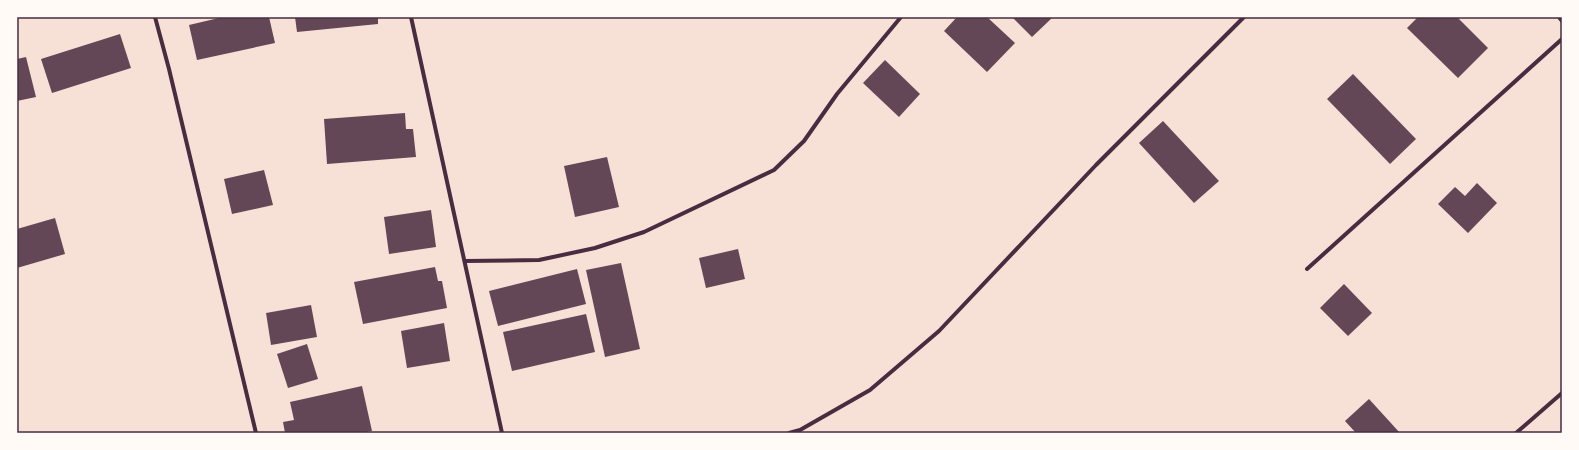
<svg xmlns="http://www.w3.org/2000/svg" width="1579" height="450" font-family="'Libre Baskerville',serif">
	<rect width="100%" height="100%" fill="#f7e1d7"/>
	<g fill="#644757">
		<path d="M223 17H269L275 43 197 60 189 25Z"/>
		<path d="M295 17H378V24L297 32Z"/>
		<path d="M957 17H987L1015 43 987 72 944 31Z"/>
		<path d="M1012 17H1053L1032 37Z"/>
		<path d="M1418 17H1457L1488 48 1458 78 1407 28Z"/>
		<path d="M120 34 131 68 52 93 41 59Z"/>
		<path d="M26 57 36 97 17 101V59Z"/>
		<path d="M885 60 920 94 899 117 863 83Z"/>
		<path d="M1353 74 1416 139 1390 164 1327 99Z"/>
		<path d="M405 113 406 129H413L416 157 327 164 324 119Z"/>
		<path d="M1163 121 1219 181 1194 203 1139 143Z"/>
		<path d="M607 157 619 207 575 217 564 166Z"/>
		<path d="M264 170 273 205 232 214 224 179Z"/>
		<path d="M1477 183 1497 203 1468 233 1438 204 1455 187 1465 196Z"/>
		<path d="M431 210 436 247 389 254 384 217Z"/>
		<path d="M55 218 65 254 17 268V229Z"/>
		<path d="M738 249 745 279 706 288 699 258Z"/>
		<path d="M621 263 640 349 605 357 586 270Z"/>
		<path d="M435 267 438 281H442L447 308 363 324 354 282Z"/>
		<path d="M577 269 586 304 498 326 489 291Z"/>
		<path d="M1344 284 1372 313 1348 336 1320 308Z"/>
		<path d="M311 305 317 337 271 345 266 313Z"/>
		<path d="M586 314 595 352 512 371 503 332Z"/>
		<path d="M444 323 450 361 407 368 401 331Z"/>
		<path d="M307 344 318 379 288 388 277 354Z"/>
		<path d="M362 386 372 431 361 433H285L283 422 294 420 290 402Z"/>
		<path d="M1369 399 1400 433H1356L1345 421Z"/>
	</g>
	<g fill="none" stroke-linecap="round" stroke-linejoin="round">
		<g stroke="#4a2c40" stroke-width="4">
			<path d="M155 17 169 69 256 433"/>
			<path d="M411 17 502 433"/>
			<path d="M1559 17 1562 21"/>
			<path d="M465 261 539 260 595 248 644 232 774 170 804 141 837 94 901 17"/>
			<path d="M1307 269 1562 39"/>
			<path d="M789 433 800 430 870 390 939 331 1096 165 1244 17"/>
			<path d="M1516 433 1562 393"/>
		</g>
	</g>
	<rect width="1579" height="450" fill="none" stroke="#fffaf5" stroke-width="36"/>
	<rect x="18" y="18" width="1543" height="414" fill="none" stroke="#4a2c40" stroke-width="1.5"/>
</svg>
